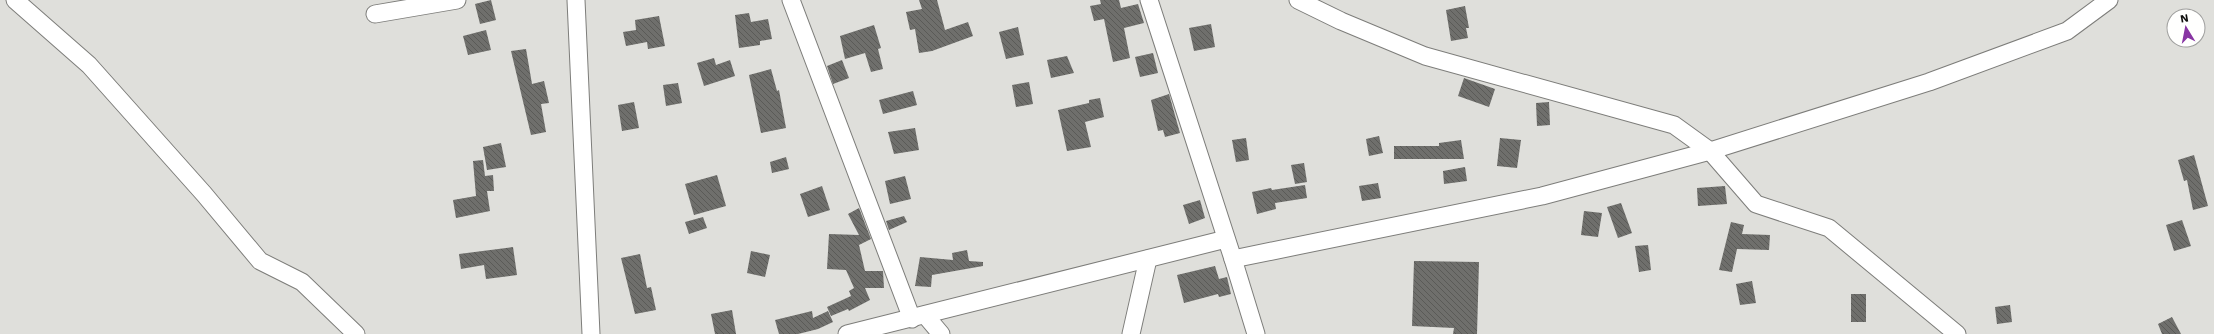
<svg xmlns="http://www.w3.org/2000/svg" width="2214" height="334" font-family="'Work Sans',sans-serif">
	<defs>
		<pattern id="building-back-hatch" width="6" height="6" patternUnits="userSpaceOnUse"><rect width="6" height="6" fill="#6f6f6c"/><path d="M-1 5l2 2M0 0l6 6M5-1l2 2" fill="none" stroke="#5a5a57"/></pattern>
	</defs>
	<rect width="100%" height="100%" fill="#dfdfdb"/>
	<g fill="url(#building-back-hatch)">
		<path d="M491 0 496 20 480 24 475 4Z"/>
		<path d="M919 0H937L945 30 968 22 973 36 932 51 919 53 915 29 910 30 906 12 922 9Z"/>
		<path d="M1100 0H1119L1121 8 1138 4 1144 23 1124 28 1130 58 1113 62 1104 19 1094 21 1090 6 1101 4Z"/>
		<path d="M1465 6 1469 28H1466L1468 38 1451 41 1446 10Z"/>
		<path d="M749 13 751 22 768 19 772 39 760 41V45L739 48 735 15Z"/>
		<path d="M659 16 665 46 648 49 647 42 626 46 623 32 636 30 635 20Z"/>
		<path d="M1211 24 1215 47 1194 51 1189 28Z"/>
		<path d="M874 25 881 48 878 49 883 69 871 72 865 53 845 59 840 36Z"/>
		<path d="M1018 27 1024 55 1006 59 999 32Z"/>
		<path d="M486 30 491 50 468 55 463 36Z"/>
		<path d="M526 49 532 84 544 81 549 103 541 104 546 132 531 135 511 51Z"/>
		<path d="M1153 53 1158 73 1140 77 1135 57Z"/>
		<path d="M1067 56 1074 73 1051 78 1047 60Z"/>
		<path d="M714 58 716 65 730 60 735 76 704 86 697 63Z"/>
		<path d="M842 60 849 78 833 84 827 66Z"/>
		<path d="M771 69 777 91 779 90 786 128 761 133 749 75Z"/>
		<path d="M1464 78 1495 89 1489 107 1458 96Z"/>
		<path d="M1029 82 1033 104 1016 107 1012 85Z"/>
		<path d="M678 83 682 103 666 106 663 85Z"/>
		<path d="M913 91 917 105 883 114 879 100Z"/>
		<path d="M1169 94 1180 133 1165 137 1163 130 1158 131 1151 100Z"/>
		<path d="M1100 98 1104 117 1085 122 1091 147 1067 151 1058 110 1089 103V100Z"/>
		<path d="M634 102 639 128 622 131 618 105Z"/>
		<path d="M1549 102 1550 125 1537 126 1536 103Z"/>
		<path d="M915 128 919 150 894 154 888 132Z"/>
		<path d="M1379 136 1383 153 1369 156 1366 139Z"/>
		<path d="M1246 138 1249 160 1236 162 1232 140Z"/>
		<path d="M1500 138 1521 140 1517 168 1497 166Z"/>
		<path d="M1461 140 1464 159H1394V146H1439V143Z"/>
		<path d="M501 143 506 167 487 170 483 147Z"/>
		<path d="M2194 155 2208 206 2193 210 2187 180 2184 181 2178 160Z"/>
		<path d="M786 157 789 169 772 173 770 162Z"/>
		<path d="M483 160 485 176 493 175 494 191H487L490 211 456 218 453 200 476 196 473 161Z"/>
		<path d="M1304 163 1307 182 1295 184 1291 165Z"/>
		<path d="M1465 167 1467 181 1444 184 1443 171Z"/>
		<path d="M717 175 726 206 694 215 685 184Z"/>
		<path d="M905 176 911 199 890 204 885 181Z"/>
		<path d="M1378 183 1381 198 1362 201 1359 186Z"/>
		<path d="M1305 185 1307 198 1275 203 1276 209 1257 214 1252 192 1271 188 1272 190Z"/>
		<path d="M822 186 830 210 808 217 800 194Z"/>
		<path d="M1725 186 1727 204 1698 206 1697 188Z"/>
		<path d="M1200 200 1205 218 1189 224 1183 205Z"/>
		<path d="M1621 203 1632 233 1618 238 1607 207Z"/>
		<path d="M859 208 871 239 859 245 865 271H883L884 288H865L870 300 849 311 848 309 831 316 827 307 851 296 849 291 854 288 846 270 827 269 829 234 859 235 848 214Z"/>
		<path d="M1584 211 1602 213 1598 237 1581 235Z"/>
		<path d="M904 216 907 222 889 230 886 221Z"/>
		<path d="M703 217 707 228 689 234 685 222Z"/>
		<path d="M2182 220 2191 246 2174 251 2166 225Z"/>
		<path d="M1731 222 1744 225 1742 234 1770 235 1769 250 1737 249 1732 272 1719 270Z"/>
		<path d="M1648 245 1651 270 1639 272 1635 246Z"/>
		<path d="M513 247 517 275 486 279 484 265 461 269 459 254Z"/>
		<path d="M967 250 969 261 983 262V266L932 275 931 287 915 286 920 257 953 260 952 253Z"/>
		<path d="M751 251 770 255 765 277 747 273Z"/>
		<path d="M640 254 647 288 651 287 656 310 635 314 621 258Z"/>
		<path d="M1414 261 1479 262 1477 334H1453L1454 328 1412 326Z"/>
		<path d="M1215 266 1219 279 1227 277 1231 294 1219 297 1218 294 1184 303 1177 275Z"/>
		<path d="M1752 281 1756 303 1740 305 1736 284Z"/>
		<rect x="1851" y="294" width="15" height="28"/>
		<path d="M2010 305 2012 322 1997 324 1995 307Z"/>
		<path d="M732 310 736 334H715L711 314Z"/>
		<path d="M812 311 813 318 828 311 833 322 818 329 798 334H779L775 320Z"/>
		<path d="M2172 317 2181 334H2162L2158 324Z"/>
	</g>
	<g fill="none" stroke-linecap="round" stroke-linejoin="round">
		<defs>
			<g id="minor">
				<path d="M15 0 89 65 204 194 260 261 302 282 356 334"/>
				<path d="M576 0 591 334"/>
				<path d="M791 0 912 319"/>
				<path d="M1149 0 1233 259 1542 196 1710 151 1929 82 2067 31 2109 0"/>
				<path d="M1298 0 1341 21 1425 56 1674 125 1710 151 1756 204 1829 228 1957 334"/>
				<path d="M375 14 457 0"/>
				<path d="M1233 259 1256 334"/>
				<path d="M925 315 941 334"/>
				<path d="M847 334 1226 239"/>
				<path d="M1131 334 1148 259"/>
			</g>
		</defs>
		<use href="#minor" stroke="#7d7d7a" stroke-width="19"/>
		<use href="#minor" stroke="#fff" stroke-width="17"/>
	</g>
	<g transform="translate(2186 28) rotate(350)"><circle r="19" fill="#fffffe" stroke="#9f9f9e"/>
	<path d="M0-3L7 15L0 10L-7 15Z" fill="#8835a3"/>
	<text y="-6" font-size="11" font-weight="bold" text-anchor="middle" fill="#0f0f0d">N</text>
	</g>
</svg>
